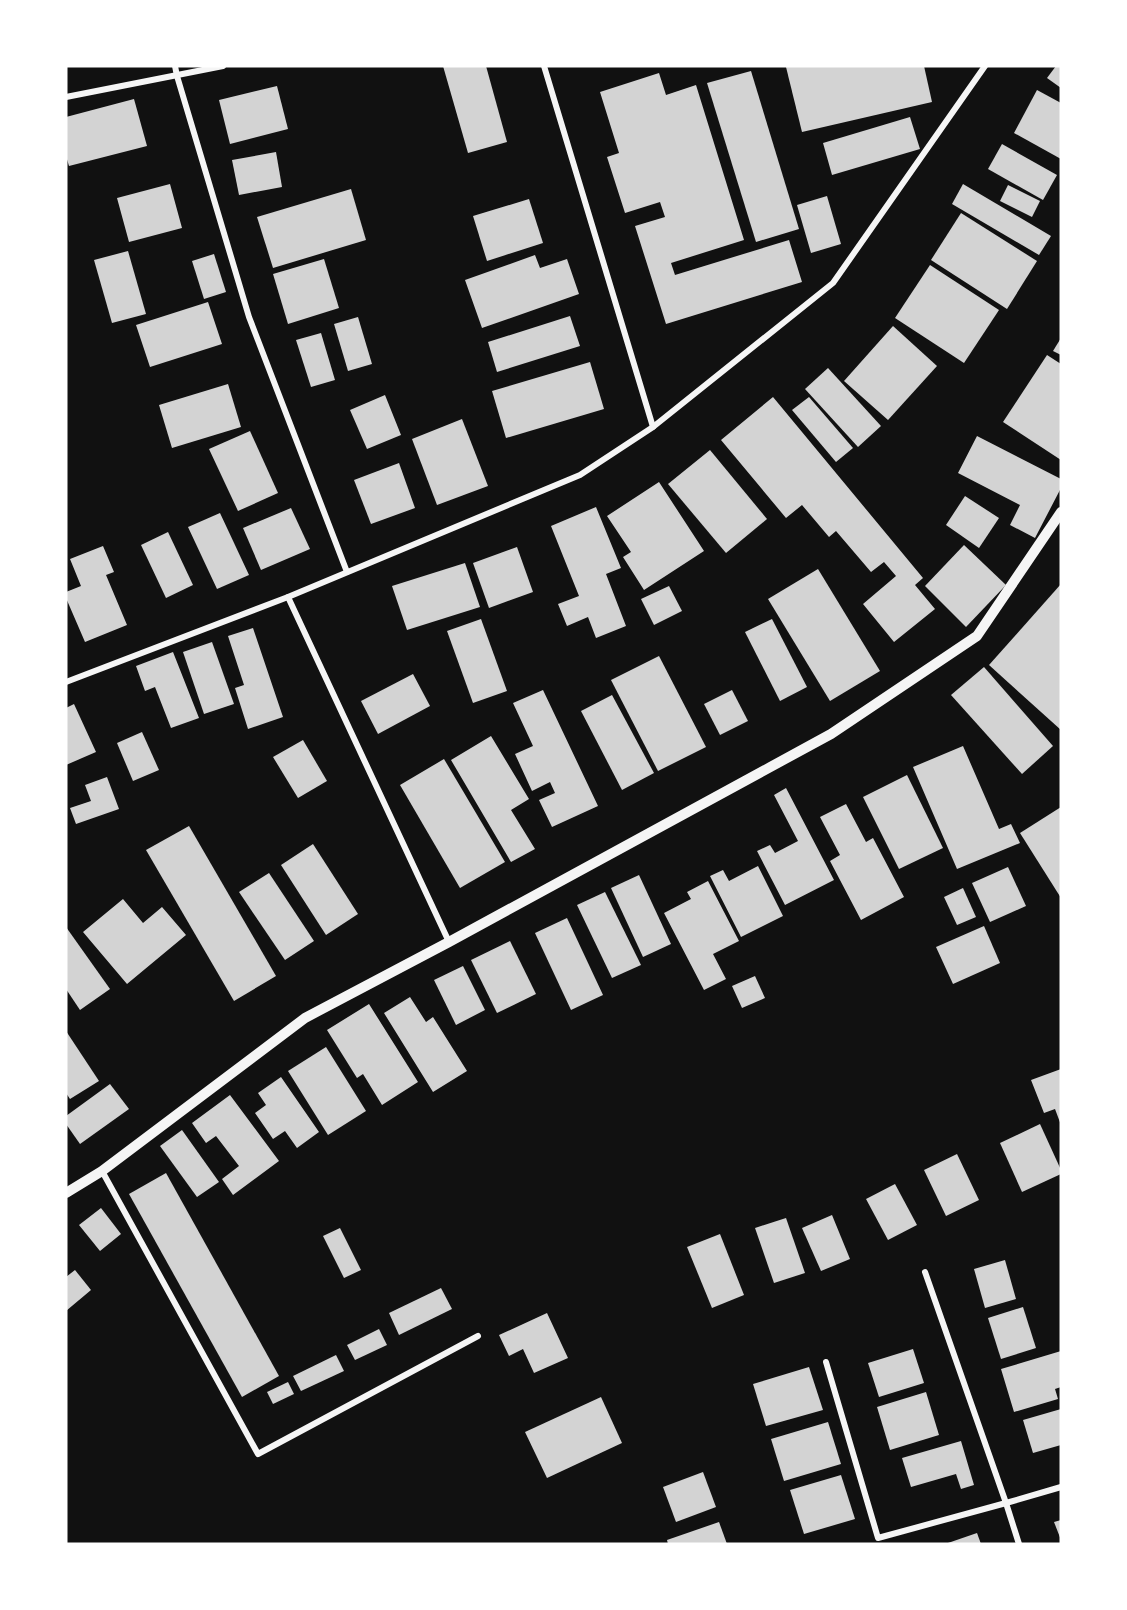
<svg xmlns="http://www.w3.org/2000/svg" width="1127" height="1610" font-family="'Noto Sans',sans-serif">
	<rect width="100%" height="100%" fill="#111"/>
	<g fill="#d3d3d3">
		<path d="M443 66H486L507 142 468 153Z"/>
		<path d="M790 66H924L932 102 802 132 786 67Z"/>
		<path d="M1056 66H1061V88L1047 78Z"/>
		<path d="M751 71 799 229 756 242 707 83Z"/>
		<path d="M659 73 666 95 696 85 744 240 671 263 675 275 789 240 802 282 666 324 635 226 665 217 660 202 625 213 607 157 619 153 600 92Z"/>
		<path d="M277 86 288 129 230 144 219 100Z"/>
		<path d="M1037 90 1061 103V159L1014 133Z"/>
		<path d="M134 99 147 146 69 166 66 156V117Z"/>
		<path d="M910 117 920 149 832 175 823 143Z"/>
		<path d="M1002 144 1057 175 1043 200 988 169Z"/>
		<path d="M276 152 282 187 239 195 232 160Z"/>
		<path d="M170 184 182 228 129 242 117 198Z"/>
		<path d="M963 184 1051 236 1039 255 952 204Z"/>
		<path d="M1008 185 1040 201 1032 217 1000 201Z"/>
		<path d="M351 189 366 240 273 268 257 217Z"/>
		<path d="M827 196 841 244 811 253 797 205Z"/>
		<path d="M529 199 543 243 487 261 473 216Z"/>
		<path d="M961 213 1037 261 1007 309 931 260Z"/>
		<path d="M128 251 146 314 112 323 94 260Z"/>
		<path d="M214 254 226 292 204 299 192 261Z"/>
		<path d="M535 255 540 268 567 259 579 294 482 328 465 280Z"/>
		<path d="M324 259 339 308 288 324 273 274Z"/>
		<path d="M930 265 999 310 964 363 895 318Z"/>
		<path d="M208 302 222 344 150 367 136 325Z"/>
		<path d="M570 316 580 346 497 372 488 342Z"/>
		<path d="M358 317 372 364 348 371 334 324Z"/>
		<path d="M893 326 937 366 888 420 844 381Z"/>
		<path d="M321 333 335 380 311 387 296 340Z"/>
		<path d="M1061 338V355L1053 351Z"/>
		<path d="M1047 355 1061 364V460L1003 422Z"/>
		<path d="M590 362 604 409 506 438 492 391Z"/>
		<path d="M828 368 881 426 858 447 805 389Z"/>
		<path d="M228 384 241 427 172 448 159 405Z"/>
		<path d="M385 395 401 435 367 449 350 410Z"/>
		<path d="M773 397 923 578 915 585 935 609 894 642 863 604 896 576 884 562 871 572 836 531 829 537 802 505 786 518 721 440Z"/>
		<path d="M809 397 853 448 836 462 792 410Z"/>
		<path d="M462 419 488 486 437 505 412 439Z"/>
		<path d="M250 431 278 493 238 511 209 449Z"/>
		<path d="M977 436 1061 479V488L1035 538 1010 525 1020 505 958 473Z"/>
		<path d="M710 450 767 519 726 553 668 484Z"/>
		<path d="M399 463 415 508 371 524 354 480Z"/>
		<path d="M659 482 704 551 644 590 623 557 631 552 607 516Z"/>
		<path d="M965 496 999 518 979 548 946 525Z"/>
		<path d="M596 507 621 568 606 574 626 626 596 638 588 617 567 626 558 604 579 596 551 526Z"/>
		<path d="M291 508 310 549 261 570 243 528Z"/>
		<path d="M220 513 249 575 217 589 188 527Z"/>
		<path d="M168 532 193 585 166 598 141 545Z"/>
		<path d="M964 545 1006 585 966 627 925 586Z"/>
		<path d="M103 546 114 572 106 575 127 625 85 642 66 598V592L81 586 70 559Z"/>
		<path d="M517 547 533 592 489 608 473 563Z"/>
		<path d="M465 563 480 607 407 630 392 586Z"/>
		<path d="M818 569 880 671 830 701 768 599Z"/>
		<path d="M1061 584V730L989 665Z"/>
		<path d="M669 586 682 611 654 625 641 599Z"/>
		<path d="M481 619 507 691 473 703 447 631Z"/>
		<path d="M772 619 807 687 780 701 745 632Z"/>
		<path d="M253 628 283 717 248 729 235 688 244 685 228 636Z"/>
		<path d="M212 642 234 704 204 714 183 652Z"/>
		<path d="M173 652 199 718 171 728 155 687 145 691 136 666Z"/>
		<path d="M659 656 706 747 658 771 611 680Z"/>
		<path d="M984 667 1053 746 1022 774 951 695Z"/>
		<path d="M413 674 430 706 378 734 361 701Z"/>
		<path d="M543 690 598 806 552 827 539 800 555 793 550 782 532 791 515 754 533 746 513 703Z"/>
		<path d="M732 690 748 721 720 735 704 704Z"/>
		<path d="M612 695 654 773 622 790 581 711Z"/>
		<path d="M74 704 96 752 66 765V708Z"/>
		<path d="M142 732 159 770 133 781 117 743Z"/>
		<path d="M491 736 529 799 511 810 535 849 511 862 451 760Z"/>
		<path d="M303 740 327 781 298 798 273 757Z"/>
		<path d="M963 746 999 829 1011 824 1020 843 957 869 913 767Z"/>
		<path d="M444 759 505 862 460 888 400 785Z"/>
		<path d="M907 775 943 848 899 869 863 797Z"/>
		<path d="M107 777 119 809 76 824 70 808 91 801 85 785Z"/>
		<path d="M786 788 834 880 785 905 757 851 770 845 775 853 798 841 774 795Z"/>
		<path d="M846 804 866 842 873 838 904 897 861 920 830 861 840 855 820 817Z"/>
		<path d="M1061 807V898L1020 833Z"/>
		<path d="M189 826 276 976 234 1001 146 850Z"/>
		<path d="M313 844 358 914 326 935 281 865Z"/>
		<path d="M758 866 783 916 741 937 710 876 723 870 729 881Z"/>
		<path d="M1008 867 1026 906 990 922 972 883Z"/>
		<path d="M269 873 314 941 285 960 239 892Z"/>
		<path d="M639 875 671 944 643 957 611 888Z"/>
		<path d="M708 881 739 941 713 954 726 979 704 990 664 913 691 899 687 892Z"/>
		<path d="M963 888 976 917 957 925 944 897Z"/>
		<path d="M605 892 641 965 612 978 577 905Z"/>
		<path d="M123 899 143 923 162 907 186 935 127 984 83 932Z"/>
		<path d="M567 918 603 995 571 1010 535 933Z"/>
		<path d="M984 926 1000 963 953 984 936 947Z"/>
		<path d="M66 927 110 989 80 1010 66 989Z"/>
		<path d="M510 941 536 994 497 1013 471 960Z"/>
		<path d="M463 966 485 1010 456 1025 434 980Z"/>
		<path d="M755 976 765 998 742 1008 732 986Z"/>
		<path d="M410 997 426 1022 433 1017 467 1071 433 1092 384 1013Z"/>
		<path d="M369 1004 418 1082 382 1105 363 1074 357 1078 327 1030Z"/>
		<path d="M66 1031 99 1081 70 1099 66 1093Z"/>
		<path d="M326 1047 366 1111 328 1135 288 1071Z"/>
		<path d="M1061 1069V1125L1055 1109 1044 1113 1031 1080Z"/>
		<path d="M281 1077 319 1132 297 1148 285 1131 273 1139 255 1113 266 1105 258 1093Z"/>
		<path d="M110 1084 129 1109 80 1144 66 1124V1116Z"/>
		<path d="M230 1095 279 1161 233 1195 222 1179 239 1166 216 1136 206 1143 192 1123Z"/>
		<path d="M1040 1124 1061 1170V1174L1022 1192 1000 1143Z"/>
		<path d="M182 1130 219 1182 197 1197 160 1146Z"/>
		<path d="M957 1154 979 1200 946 1216 924 1170Z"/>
		<path d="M166 1173 279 1376 242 1397 129 1194Z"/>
		<path d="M895 1184 917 1225 888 1240 866 1199Z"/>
		<path d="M101 1208 121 1234 100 1251 79 1225Z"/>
		<path d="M832 1215 850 1259 821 1271 802 1228Z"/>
		<path d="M786 1218 805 1273 774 1283 755 1228Z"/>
		<path d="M340 1228 361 1270 344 1278 323 1236Z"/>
		<path d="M720 1234 744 1295 712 1308 687 1247Z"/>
		<path d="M1005 1260 1016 1299 985 1308 974 1269Z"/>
		<path d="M75 1270 91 1290 66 1311V1277Z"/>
		<path d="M441 1288 452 1309 399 1335 389 1313Z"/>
		<path d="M1023 1307 1036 1348 1001 1359 988 1318Z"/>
		<path d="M547 1313 568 1358 534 1373 523 1349 509 1356 499 1335Z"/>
		<path d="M379 1329 387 1345 355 1360 347 1345Z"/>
		<path d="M913 1349 924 1383 879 1397 868 1363Z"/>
		<path d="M1061 1351V1387L1055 1389 1058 1399 1014 1412 1001 1369Z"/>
		<path d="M336 1355 344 1371 301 1391 293 1376Z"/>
		<path d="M809 1367 823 1410 766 1426 753 1384Z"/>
		<path d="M288 1382 294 1394 273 1404 267 1392Z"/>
		<path d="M926 1392 939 1435 890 1450 877 1407Z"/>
		<path d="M601 1397 622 1443 547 1478 525 1432Z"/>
		<path d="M1061 1409V1445L1033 1453 1023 1420Z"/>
		<path d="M828 1422 841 1464 784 1481 771 1439Z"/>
		<path d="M961 1441 974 1485 961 1489 956 1474 911 1487 902 1458Z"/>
		<path d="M703 1472 716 1507 676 1522 663 1487Z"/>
		<path d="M841 1475 855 1519 804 1534 790 1490Z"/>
		<path d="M1061 1520V1540L1054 1522Z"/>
		<path d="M719 1522 727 1544H668L667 1540Z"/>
		<path d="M977 1533 981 1544H945Z"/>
	</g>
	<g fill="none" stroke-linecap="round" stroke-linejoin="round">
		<g stroke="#f5f5f5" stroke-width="6">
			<path d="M175 66 177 76 249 317 347 572"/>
			<path d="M544 66 653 427"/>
			<path d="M66 97 223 66"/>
			<path d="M288 597 449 942"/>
			<path d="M66 682 288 597 580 475 653 427 833 283 985 66"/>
			<path d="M102 1171 258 1454 478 1336"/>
			<path d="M826 1362 878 1538 1006 1503 925 1272"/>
			<path d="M1019 1544 1006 1503 1061 1487"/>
		</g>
		<path stroke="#f5f5f5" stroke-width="10" d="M66 1193 102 1171 305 1018 449 942 831 734 977 636 1061 512"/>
	</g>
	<rect width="1127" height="1610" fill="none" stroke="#ffffff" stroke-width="135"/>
</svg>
